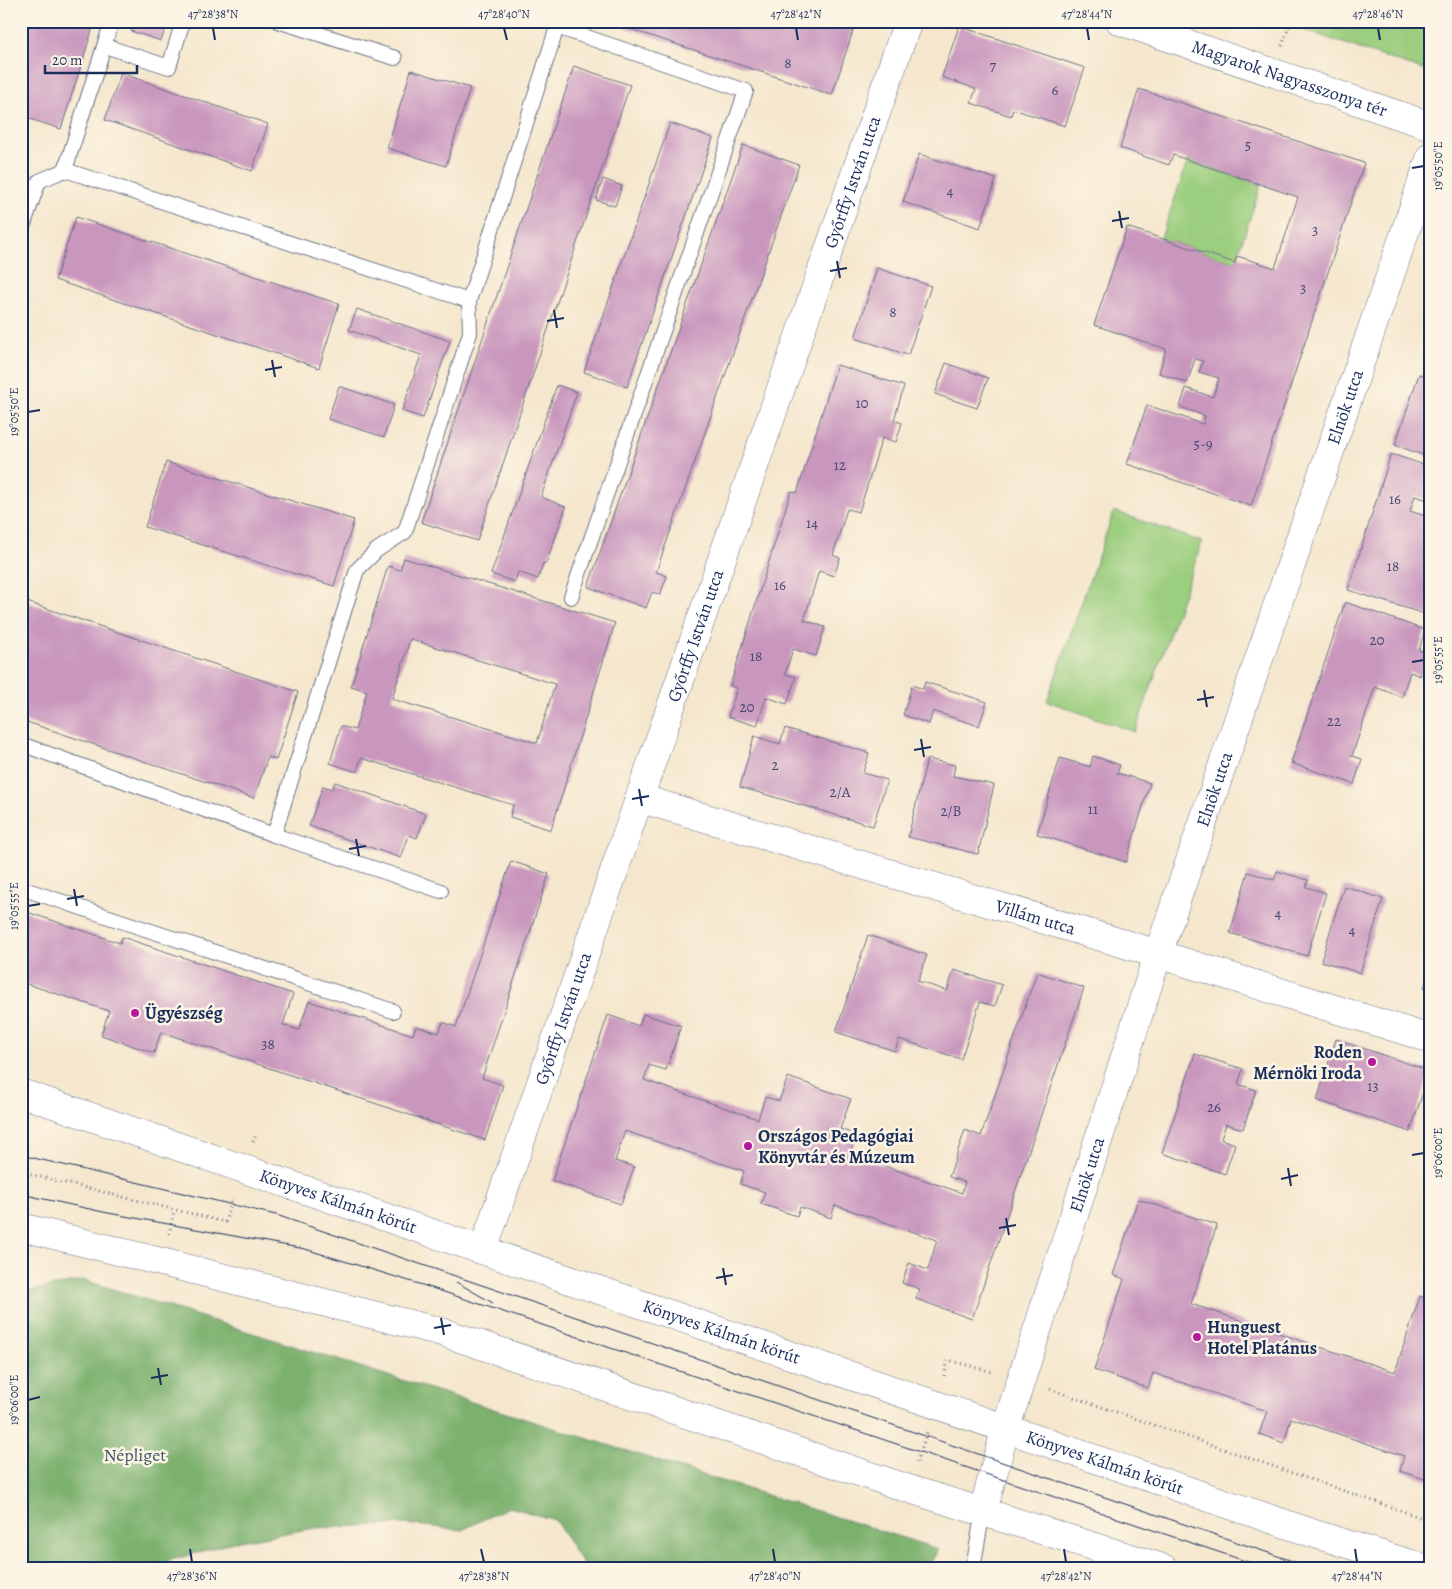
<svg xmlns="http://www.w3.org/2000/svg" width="1452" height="1589" font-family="Alegreya,serif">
	<rect width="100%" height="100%" fill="#fcf5e5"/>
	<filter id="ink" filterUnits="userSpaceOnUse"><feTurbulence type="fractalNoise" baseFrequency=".02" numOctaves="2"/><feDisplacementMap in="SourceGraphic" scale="10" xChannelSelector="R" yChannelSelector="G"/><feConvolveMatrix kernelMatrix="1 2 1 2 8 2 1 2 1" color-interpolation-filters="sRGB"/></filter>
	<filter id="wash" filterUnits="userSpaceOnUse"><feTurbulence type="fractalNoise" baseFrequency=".0096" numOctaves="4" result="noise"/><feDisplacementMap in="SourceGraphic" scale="20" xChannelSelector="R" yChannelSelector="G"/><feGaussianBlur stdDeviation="1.12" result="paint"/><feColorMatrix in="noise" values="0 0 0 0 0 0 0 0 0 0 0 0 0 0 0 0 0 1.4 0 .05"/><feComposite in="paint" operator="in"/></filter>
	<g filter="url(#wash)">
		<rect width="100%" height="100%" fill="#f5e7cd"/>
		<g fill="#9bce7e" stroke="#5b7e6e">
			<path d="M1277 21H1431V47L1423 70Z"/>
			<path d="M1188 160 1261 185 1235 263 1161 238Z"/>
			<path d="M1114 511 1202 542 1135 732 1047 701Z"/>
		</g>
		<path fill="#7cb16d" stroke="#4c7066" d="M84 1280 938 1549 929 1568H707L696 1563 678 1568H585L555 1520 509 1507 462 1530 405 1524 315 1528 234 1542 144 1568H21V1293Z"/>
		<g id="blocks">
			<g fill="#c997be" fill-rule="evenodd">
				<path d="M21 21H95L61 129 21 116Z"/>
				<path d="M134 21H168L161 41 131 31Z"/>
				<path d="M825 21 853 31 832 95 608 22Z"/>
				<path d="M959 26 1085 68 1065 126 1013 109 1011 116 971 103 976 89 942 77Z"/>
				<path d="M574 66 630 85 477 541 421 522Z"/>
				<path d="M411 70 470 88 446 166 387 148Z"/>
				<path d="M121 73 268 124 252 171 105 120Z"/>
				<path d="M1139 89 1364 163 1251 506 1127 464 1147 405 1203 424 1205 416 1180 407 1186 388 1213 397 1219 378 1199 372 1203 361 1195 359 1187 383 1159 373 1166 349 1094 325 1127 227 1235 263 1237 256 1275 268 1298 197 1173 155 1169 165 1120 148Z"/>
				<path d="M670 123 713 138 627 387 584 372Z"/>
				<path d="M743 145 799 165 656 572 667 576 660 595 652 592 646 608 588 587Z"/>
				<path d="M919 154 996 179 980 228 903 202Z"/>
				<path d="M603 179 622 186 615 206 596 200Z"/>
				<path d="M76 217 339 304 319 368 55 280Z"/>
				<path d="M877 268 931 286 908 355 855 338Z"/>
				<path d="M357 309 450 341 423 418 402 411 421 355 349 330Z"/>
				<path d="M946 363 988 378 977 408 935 394Z"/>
				<path d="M837 365 904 386 894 420 902 423 896 442 882 438 859 512 847 509 833 555 840 558 834 576 819 571 804 620 825 627 816 656 793 649 785 674 796 677 787 704 766 697 757 726 728 717 737 688 730 686 791 491 797 493Z"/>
				<path d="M1419 374 1431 378V458L1395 445Z"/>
				<path d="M557 385 577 392 541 497 566 507 546 564 543 563 538 579 518 572 515 582 491 574Z"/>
				<path d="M339 386 394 405 384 437 328 419Z"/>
				<path d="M1391 454 1431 467V501L1415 496 1410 511 1431 518V616L1348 590Z"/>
				<path d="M166 462 354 520 334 586 145 527Z"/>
				<path d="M404 558 615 623 551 830 510 817 513 805 361 758 357 772 330 763 341 726 355 730 367 691 351 686 388 566 400 570ZM410 639 555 684 537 743 392 699Z"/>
				<path d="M21 600 298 692 276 760 268 757 254 798 21 720Z"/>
				<path d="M1345 602 1425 630 1419 650 1428 653 1420 676 1410 672 1402 697 1375 687 1352 756 1362 759 1354 784 1291 763Z"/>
				<path d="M925 682 987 702 979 726 933 711 929 724 903 715 912 685 923 689Z"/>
				<path d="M785 728 869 753 863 773 887 780 873 826 740 787 754 736 780 744Z"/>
				<path d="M1093 756 1120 765 1117 773 1150 783 1126 862 1037 834 1060 758 1090 767Z"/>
				<path d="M927 759 955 765 953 776 994 785 978 854 908 837Z"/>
				<path d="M335 782 426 814 417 838 409 835 401 858 309 826 323 786 332 789Z"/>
				<path d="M511 861 549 874 482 1078 503 1085 485 1140 161 1032 154 1053 101 1035 109 1011 21 982V910L120 943 122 937 293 994 283 1025 299 1030 309 1001 413 1035 416 1026 439 1033 443 1022 456 1027Z"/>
				<path d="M1277 871 1308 880 1306 887 1326 893 1307 956 1230 933 1248 872 1274 880Z"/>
				<path d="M1344 886 1383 899 1360 973 1321 961Z"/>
				<path d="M868 935 927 955 918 981 947 991 954 970 1002 985 995 1006 980 1002 961 1059 899 1039 895 1051 836 1032Z"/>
				<path d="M1430 969H1431V990L1424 988Z"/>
				<path d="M1037 972 1084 988 972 1319 916 1299 920 1289 902 1283 909 1263 928 1270 937 1240 835 1205 831 1218 800 1207 797 1216 761 1204 765 1192 740 1184 744 1171 625 1131 615 1161 634 1167 621 1204 552 1181 608 1015 639 1026 643 1014 681 1026 666 1070 649 1065 644 1080 758 1119 765 1097 779 1101 788 1077 851 1099 840 1129 856 1135 850 1154 962 1193 965 1182 949 1177 965 1130 981 1136Z"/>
				<path d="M1336 1039 1430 1071 1410 1132 1317 1100Z"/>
				<path d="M1195 1054 1243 1069 1238 1084 1256 1090 1243 1129 1226 1124 1221 1139 1235 1144 1225 1174 1162 1153Z"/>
				<path d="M1138 1199 1217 1225 1191 1304 1395 1372 1420 1296 1431 1300V1481L1400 1471 1404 1456 1291 1418 1284 1443 1259 1434 1267 1411 1153 1373 1148 1388 1094 1370 1124 1279 1113 1275Z"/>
			</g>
		</g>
	</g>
	<g filter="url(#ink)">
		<use href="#blocks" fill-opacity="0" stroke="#676f85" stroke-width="1"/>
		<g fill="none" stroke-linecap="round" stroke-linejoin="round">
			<defs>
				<g id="lane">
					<path d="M112 21 65 170 469 301 559 21"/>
					<path d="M278 21 395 58"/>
					<path d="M557 27 746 91 571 597"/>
					<path d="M105 46 169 67 183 21"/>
					<path d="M21 232 39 181 65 170"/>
					<path d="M21 744 274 835"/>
					<path d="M21 888 393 1011"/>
					<path d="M441 891 274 835 357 570 377 550 405 532 470 333 469 301"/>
					<path d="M973 1568 983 1511"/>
				</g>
				<g id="street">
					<path id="s1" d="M1120 21 1431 126"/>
					<path id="s2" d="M639 798 1158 954 1431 1039"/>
					<path id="s3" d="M483 1250 908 21"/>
				</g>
				<g id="secondary">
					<path id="s4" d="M983 1511 1006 1427 1158 954 1431 156"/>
				</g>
				<g id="primary">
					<path id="s5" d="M21 1093 1315 1534 1424 1568"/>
					<path d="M21 1227 442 1332 909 1489 1163 1568"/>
				</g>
			</defs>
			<use href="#lane" stroke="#676f85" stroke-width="16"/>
			<use href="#street" stroke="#676f85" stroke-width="29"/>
			<use href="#secondary" stroke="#676f85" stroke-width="29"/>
			<use href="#primary" stroke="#676f85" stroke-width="29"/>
			<g stroke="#676f85" stroke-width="3" stroke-dasharray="1 4" stroke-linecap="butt">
				<path d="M1282 46 1291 21"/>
				<path d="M253 1142 257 1133"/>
				<path d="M21 1172 225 1222 233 1198"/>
				<path d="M169 1234 174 1210"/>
				<path d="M944 1376 948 1360 993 1372"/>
				<path d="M1050 1389 1431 1521"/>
				<path d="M917 1462 927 1432"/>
			</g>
			<use href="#lane" stroke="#fff" stroke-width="14"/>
			<use href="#street" stroke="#fff" stroke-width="28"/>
			<use href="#secondary" stroke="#fff" stroke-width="28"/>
			<use href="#primary" stroke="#fff" stroke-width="28"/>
			<g stroke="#1b2f5e" stroke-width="1">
				<path d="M21 1155 276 1215 1313 1568"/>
				<path d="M21 1194 108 1213 305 1249 432 1288 1266 1568"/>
				<path d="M456 1282 493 1303"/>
			</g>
		</g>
	</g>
	<path fill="none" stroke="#1b2f5e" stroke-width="2" d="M213 28 215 40M504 28 507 40M796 28 798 40M1087 28 1089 40M1378 28 1380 40M1412 168 1424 166M1119 211 1122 228M1112 221 1129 218M837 261 840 278M830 271 847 268M554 310 557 328M547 321 564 318M272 360 275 377M265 370 282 367M28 412 40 410M1412 662 1424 660M1204 690 1207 707M1197 700 1214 697M921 739 924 757M914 750 931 747M639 789 642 806M632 799 649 796M356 839 359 856M349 849 366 846M74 889 77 906M67 899 84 896M28 906 40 904M1412 1155 1424 1153M1288 1168 1291 1186M1281 1179 1298 1175M1006 1218 1009 1235M999 1228 1016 1225M723 1268 726 1285M716 1278 733 1275M441 1318 444 1335M434 1328 451 1325M158 1368 161 1385M151 1378 168 1375M28 1400 40 1397M190 1549 192 1562M481 1549 484 1562M773 1549 775 1562M1064 1549 1066 1562M1355 1549 1357 1562"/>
	<g fill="#b5179e" stroke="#fcf5e5" stroke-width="2">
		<circle cx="135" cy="1013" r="5"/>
		<circle cx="1372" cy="1062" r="5"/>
		<circle cx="748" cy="1146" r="5"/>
		<circle cx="1197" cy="1337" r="5"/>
	</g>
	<g text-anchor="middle" stroke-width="5" stroke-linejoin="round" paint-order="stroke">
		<g font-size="15" fill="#464976">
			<text x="788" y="68">8</text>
			<text x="993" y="71">7</text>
			<text x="1055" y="95">6</text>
			<text x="1248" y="150">5</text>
			<text x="950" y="196">4</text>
			<text x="1315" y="235">3</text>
			<text x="1303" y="293">3</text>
			<text x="893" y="317">8</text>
			<text x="862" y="408">10</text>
			<text x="1203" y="449">5-9</text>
			<text x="840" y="470">12</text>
			<text x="1395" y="504">16</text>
			<text x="812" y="528">14</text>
			<text x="1393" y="571">18</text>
			<text x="780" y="590">16</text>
			<text x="1377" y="645">20</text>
			<text x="756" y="661">18</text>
			<text x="747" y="712">20</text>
			<text x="1334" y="726">22</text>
			<text x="775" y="770">2</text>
			<text x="840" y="797">2/A</text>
			<text x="1093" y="814">11</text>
			<text x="951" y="816">2/B</text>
			<text x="1278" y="918">4</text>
			<text x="1352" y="935">4</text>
			<text x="268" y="1049">38</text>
			<text x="1373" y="1091">13</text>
			<text x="1214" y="1112">26</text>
		</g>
		<g font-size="18" fill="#1b2f5e" stroke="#fcf5e5">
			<text dy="6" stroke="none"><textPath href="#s1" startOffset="179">Magyarok Nagyasszonya tér</textPath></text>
			<text dy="6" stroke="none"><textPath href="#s3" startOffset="1130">Győrffy István utca</textPath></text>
			<text dy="6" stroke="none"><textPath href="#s4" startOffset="1162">Elnök utca</textPath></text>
			<text dy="6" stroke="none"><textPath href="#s3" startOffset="650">Győrffy István utca</textPath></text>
			<text dy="6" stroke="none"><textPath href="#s4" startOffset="758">Elnök utca</textPath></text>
			<text dy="6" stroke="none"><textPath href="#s2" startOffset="414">Villám utca</textPath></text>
			<text dy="6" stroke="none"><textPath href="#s3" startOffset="245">Győrffy István utca</textPath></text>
			<text dy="6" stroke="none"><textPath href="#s4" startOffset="352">Elnök utca</textPath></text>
			<text dy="6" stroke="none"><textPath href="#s5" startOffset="335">Könyves Kálmán körút</textPath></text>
			<text dy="6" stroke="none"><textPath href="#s5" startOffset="740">Könyves Kálmán körút</textPath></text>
			<text dy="6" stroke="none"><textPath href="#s5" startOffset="1145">Könyves Kálmán körút</textPath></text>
		</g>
		<g font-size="18" font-weight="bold" fill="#1b2f5e" stroke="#fcf5e5" text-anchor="start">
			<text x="145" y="1019">Ügyészség</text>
			<text x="1362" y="1058" text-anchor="end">Roden<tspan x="1362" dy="21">Mérnöki Iroda</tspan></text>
			<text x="758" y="1142">Országos Pedagógiai<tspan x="758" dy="21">Könyvtár és Múzeum</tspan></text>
			<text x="1207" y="1333">Hunguest<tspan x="1207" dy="21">Hotel Platánus</tspan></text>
		</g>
		<g font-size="18" fill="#3b5766" stroke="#fcf5e5">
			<text x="135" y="1461">Népliget</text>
		</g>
	</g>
	<rect width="1452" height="1589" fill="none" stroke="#fcf5e5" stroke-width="55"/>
	<path d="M45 65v8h92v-8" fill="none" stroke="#1b2f5e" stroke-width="2.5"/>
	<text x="52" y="65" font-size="15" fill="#1b2f5e" stroke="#fcf5e5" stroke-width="4" paint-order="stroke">20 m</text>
	<rect x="28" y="28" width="1396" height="1534" fill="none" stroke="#1b2f5e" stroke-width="2"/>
	<g font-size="12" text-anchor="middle" fill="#1b2f5e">
		<text x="213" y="18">47°28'38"N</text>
		<text x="504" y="18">47°28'40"N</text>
		<text x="796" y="18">47°28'42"N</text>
		<text x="1087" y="18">47°28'44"N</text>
		<text x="1378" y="18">47°28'46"N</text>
		<text transform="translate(1438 166) rotate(-90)" y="4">19°05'50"E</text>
		<text transform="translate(14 412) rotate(-90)" y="4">19°05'50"E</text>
		<text transform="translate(1438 660) rotate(-90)" y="4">19°05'55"E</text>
		<text transform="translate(14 906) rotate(-90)" y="4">19°05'55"E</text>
		<text transform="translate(1438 1153) rotate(-90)" y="4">19°06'00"E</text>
		<text transform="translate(14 1400) rotate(-90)" y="4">19°06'00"E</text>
		<text x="192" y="1580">47°28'36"N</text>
		<text x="484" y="1580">47°28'38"N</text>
		<text x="775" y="1580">47°28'40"N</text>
		<text x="1066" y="1580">47°28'42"N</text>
		<text x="1357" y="1580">47°28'44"N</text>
	</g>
</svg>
